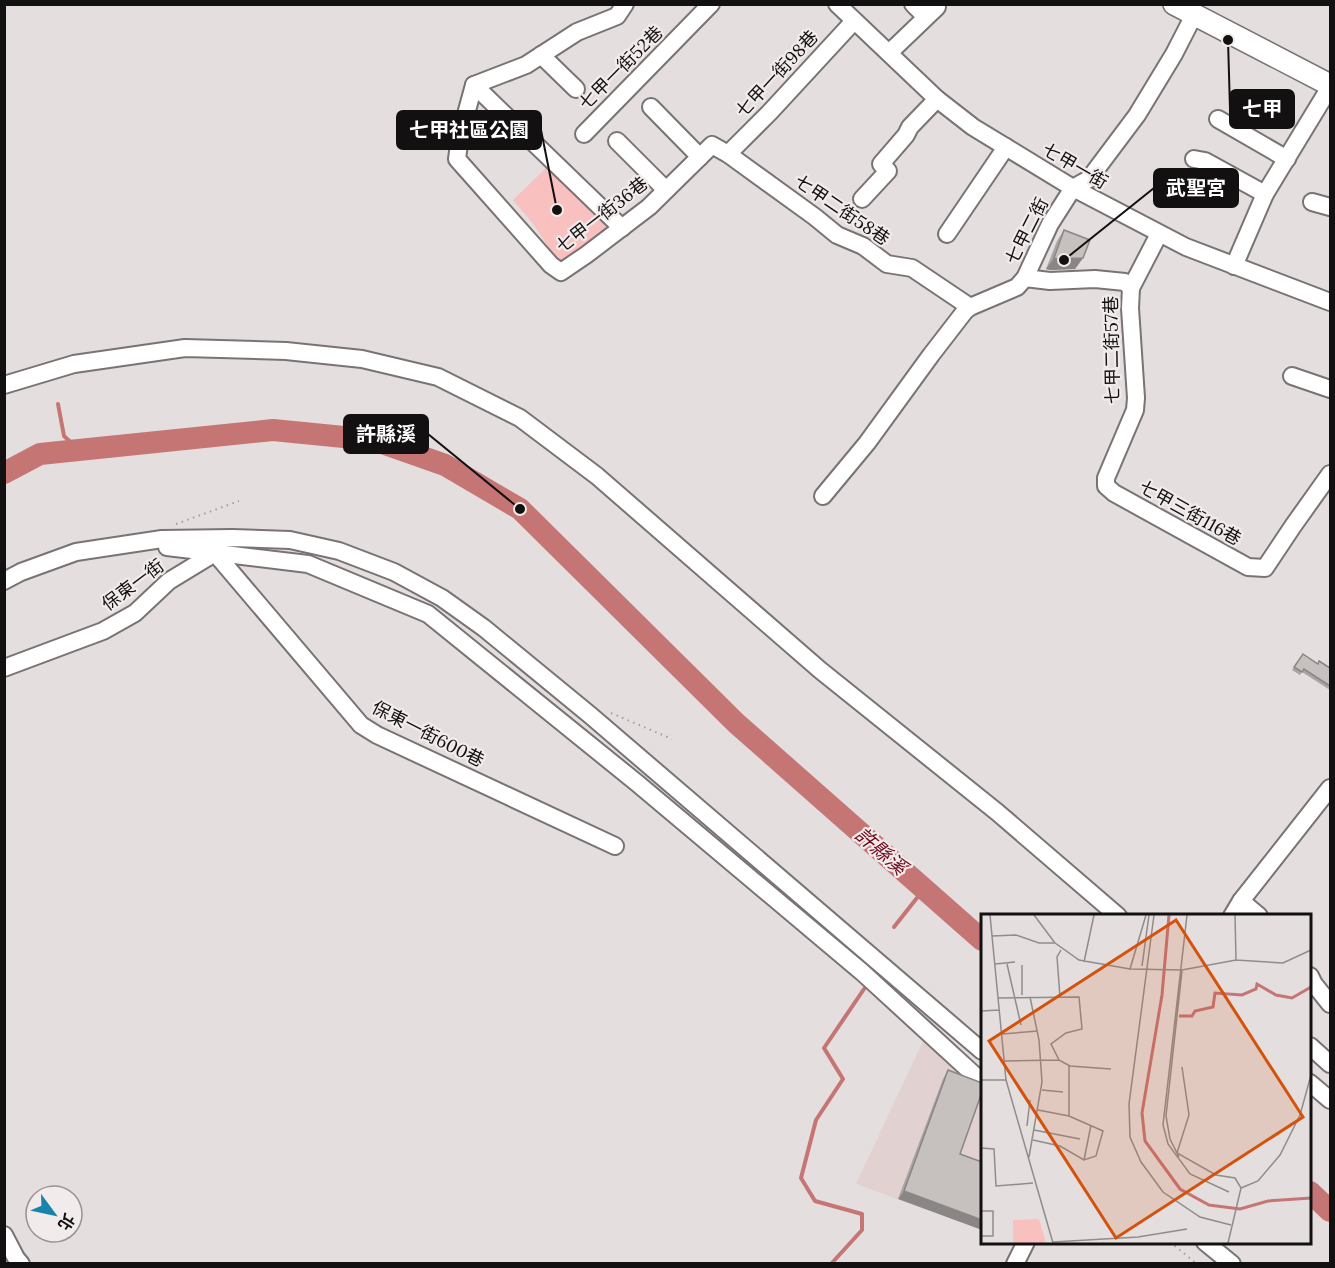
<svg xmlns="http://www.w3.org/2000/svg" width="1335" height="1268" font-family="Lora,'Noto Sans TC',serif">
	<rect width="100%" height="100%" fill="#e5dede"/>
	<path fill="#e1d1d0" d="M924 1039 982 1091V1230L856 1184Z"/>
	<path fill="#f8c0be" d="M548 166 603 220 606 230 569 260H562L553 254 534 225 513 200Z"/>
	<g fill="none" stroke-linecap="round" stroke-linejoin="round">
		<g stroke="#c67575" stroke-width="4">
			<path d="M58 404 64 436 79 450"/>
			<path d="M894 927 924 889"/>
			<path d="M831 1264 862 1230V1214L815 1201 801 1178 816 1120 843 1079 824 1048 864 989"/>
		</g>
		<g stroke="#c67575" stroke-width="22">
			<path d="M4 473 40 454 273 430 374 440 445 465 520 509 736 723 982 940"/>
			<path d="M1310 1192 1330 1211"/>
		</g>
		<defs>
			<g id="minor">
				<path d="M625 4 617 16 577 32 526 65 474 85 460 136 457 159 551 265 561 272 586 255 649 207 712 145 728 154 815 217 837 235 863 246 887 264 912 268 970 307"/>
				<path d="M837 4 937 99 973 127 1073 188 1186 247 1330 302"/>
				<path d="M913 4 926 17"/>
				<path d="M889 53 937 7"/>
				<path d="M541 55 576 89"/>
				<path d="M474 85 622 228"/>
				<path d="M651 107 700 157"/>
				<path d="M1218 119 1287 159"/>
				<path d="M584 134 711 4"/>
				<path d="M617 141 666 190"/>
				<path d="M728 154 770 112 854 21"/>
				<path d="M1194 159 1205 161 1265 194"/>
				<path d="M862 199 888 171 881 164 906 135 910 127 937 99"/>
				<path d="M1312 202 1330 207"/>
				<path d="M947 234 1006 147"/>
				<path d="M1234 266 1265 194 1330 87"/>
				<path d="M1025 278 1050 281 1095 279 1125 282 1131 288 1130 308 1136 398 1135 410 1106 478V486L1114 493 1248 567 1265 568 1293 526 1330 474"/>
				<path d="M1131 288 1159 234"/>
				<path d="M1292 376 1330 389"/>
				<path d="M4 385 74 364 185 348 286 351 362 359 438 377 520 418 597 476 820 670 997 812 1118 916"/>
				<path d="M823 496 867 443 931 355 965 311 970 307 1017 287 1025 278 1050 224 1073 188 1089 179 1137 115 1174 54 1194 15"/>
				<path d="M167 547 308 564 428 614 637 783 862 972 982 1082"/>
				<path d="M4 581 21 572 76 552 162 539 232 538 290 540 339 551 394 572 442 598 484 628 590 715 982 1051"/>
				<path d="M4 668 103 631 135 613 169 581 215 553 361 725 377 735 615 846"/>
				<path d="M1241 901 1259 916"/>
				<path d="M1232 916 1241 901 1330 788"/>
				<path d="M1310 976 1314 984 1330 1004"/>
				<path d="M1310 1046 1330 1064"/>
				<path d="M1310 1083 1330 1100"/>
				<path d="M4 1235 16 1258 21 1264"/>
				<path d="M1205 1242 1232 1264"/>
				<path d="M1015 1264 1026 1242"/>
			</g>
			<path id="major" d="M1174 4 1330 85"/>
		</defs>
		<use href="#minor" stroke="#7a7373" stroke-width="20"/>
		<use href="#major" stroke="#7a7373" stroke-width="24"/>
		<g stroke="#a39e9e" stroke-width="2" stroke-dasharray="1.5 4.5" stroke-linecap="butt">
			<path d="M176 524 239 501"/>
			<path d="M611 713 672 739"/>
			<path d="M1170 1242 1197 1264"/>
			<path d="M157 1264 159 1262 161 1264"/>
		</g>
		<use href="#minor" stroke="#fff" stroke-width="16"/>
		<use href="#major" stroke="#fff" stroke-width="21"/>
	</g>
	<g fill="#aaa5a4">
		<path d="M1064 230 1083 258 1075 269 1051 270 1046 269 1057 241Z"/>
		<path d="M1303 654 1317 664 1330 668V690L1302 672 1300 675 1292 670Z"/>
		<path d="M948 1070 960 1154 898 1199 943 1079Z"/>
	</g>
	<g fill="#8b8686">
		<path d="M1054 258H1083L1075 269 1051 270 1046 269Z"/>
		<path d="M904 1191 982 1220V1230L898 1199Z"/>
	</g>
	<g fill="#c6c0bf" stroke="#8b8686" stroke-width="1.5">
		<path d="M1064 230 1090 240 1083 258 1058 259 1054 258Z"/>
		<path d="M1303 654 1318 664 1319 661 1330 668V686L1304 669 1302 672 1294 667Z"/>
		<path d="M948 1070 982 1083V1092L960 1154 982 1162V1220L904 1191Z"/>
	</g>
	<g text-anchor="middle" stroke-width="4.5" stroke-linejoin="round" paint-order="stroke">
		<g font-size="18" fill="#121010" stroke="#f2ebeb">
			<text transform="translate(621 68) rotate(-45)" y="6">七甲一街52巷</text>
			<text transform="translate(777 74) rotate(-47)" y="6">七甲一街98巷</text>
			<text transform="translate(1075 166) rotate(30)" y="6">七甲一街</text>
			<text transform="translate(842 210) rotate(34)" y="6">七甲二街58巷</text>
			<text transform="translate(602 215) rotate(-38)" y="6">七甲一街36巷</text>
			<text transform="translate(1027 231) rotate(-63)" y="6">七甲二街</text>
			<text transform="translate(1112 350) rotate(-91)" y="6">七甲二街57巷</text>
			<text transform="translate(1190 513) rotate(29)" y="6">七甲三街116巷</text>
			<text transform="translate(133 585) rotate(-37)" y="6">保東一街</text>
			<text transform="translate(428 734) rotate(27)" y="6">保東一街600巷</text>
		</g>
		<g font-size="20" font-style="italic" fill="#6e081a" stroke="#f2ebeb">
			<text transform="translate(881 851) rotate(41)" y="7">許縣溪</text>
		</g>
	</g>
	<g transform="translate(981 914)">
		<rect width="330" height="330" fill="#e5dede"/>
		<path d="M58 305 65 329H32V306Z" fill="#f8c0be"/>
		<path fill="none" stroke="#c67575" stroke-width="3" d="M188 1 181 81 161 199 164 227 199 275 228 291 259 295 287 287 330 284M198 102H211L214 97 232 93 234 79 261 81 275 75 276 70 295 81 311 84 330 73"/>
		<path fill="none" stroke="#918c8c" stroke-width="1.5" d="M9 1 25 166 72 329M53 1 74 29M173 1 148 190 149 223 160 248 182 278 219 303 250 311M206 1 182 211 187 230 209 260 248 278M254 1 255 46M11 22 35 21 58 29H74L98 46 149 55 201 56 255 46 302 49 330 36M103 48 113 1M14 50 34 48M26 50 40 111M161 52 168 1M149 55 165 1M41 81V51M79 83 76 43 80 36M17 84 98 83 101 115 85 119 70 130 78 146M0 97 18 96M21 120 57 117M23 147 78 146 89 152 130 155M88 152V202M201 153 208 201 196 239 235 261 254 264 260 274M0 166H25M61 176 82 178M46 212 49 186M53 216 99 225M52 226 79 232 103 246 115 242 122 217 88 202 57 196M0 234 13 235 15 272 52 269M48 243 61 168 58 126 49 83M198 243 189 225 185 202 201 57M103 246 110 211M260 274 277 267 299 241 319 201 330 161M0 297H12V322H0M72 328 157 323 206 315M247 329 260 274"/>
		<path fill="#d3520c" fill-opacity="0.15" stroke="#d3520c" stroke-width="3" d="M195 6 322 203 135 324 8 127Z"/>
		<rect width="330" height="330" fill="none" stroke="#121010" stroke-width="3"/>
	</g>
	<path fill="none" stroke="#121010" stroke-width="2" d="M1228 40L1230 109M557 210L541 130M1064 260L1154 188M520 509L428 434"/>
	<g fill="#121010" stroke="#f2ebeb" stroke-width="2">
		<circle cx="1228" cy="40" r="6"/>
		<circle cx="557" cy="210" r="6"/>
		<circle cx="1064" cy="260" r="6"/>
		<circle cx="520" cy="509" r="6"/>
	</g>
	<g fill="#121010" stroke="#121010" stroke-width="2">
		<rect x="1230" y="90" width="64" height="38" rx="6"/>
		<rect x="397" y="111" width="144" height="38" rx="6"/>
		<rect x="1154" y="169" width="84" height="38" rx="6"/>
		<rect x="344" y="415" width="84" height="38" rx="6"/>
	</g>
	<g font-size="20" text-anchor="middle" font-weight="bold" fill="#fff">
		<text x="1262" y="116">七甲</text>
		<text x="469" y="137">七甲社區公園</text>
		<text x="1196" y="195">武聖宮</text>
		<text x="386" y="441">許縣溪</text>
	</g>
	<rect width="1335" height="1268" fill="none" stroke="#121010" stroke-width="12"/>
	<g transform="translate(54 1214) rotate(123)"><circle r="28" fill="#f2ebeb" stroke="#989393" stroke-width="1.5"/>
	<path d="M0-4.5L10 22L0 15L-10 22Z" fill="#1983ac"/>
	<text y="-9" font-size="16" font-weight="bold" text-anchor="middle" fill="#121010">北</text>
	</g>
</svg>
